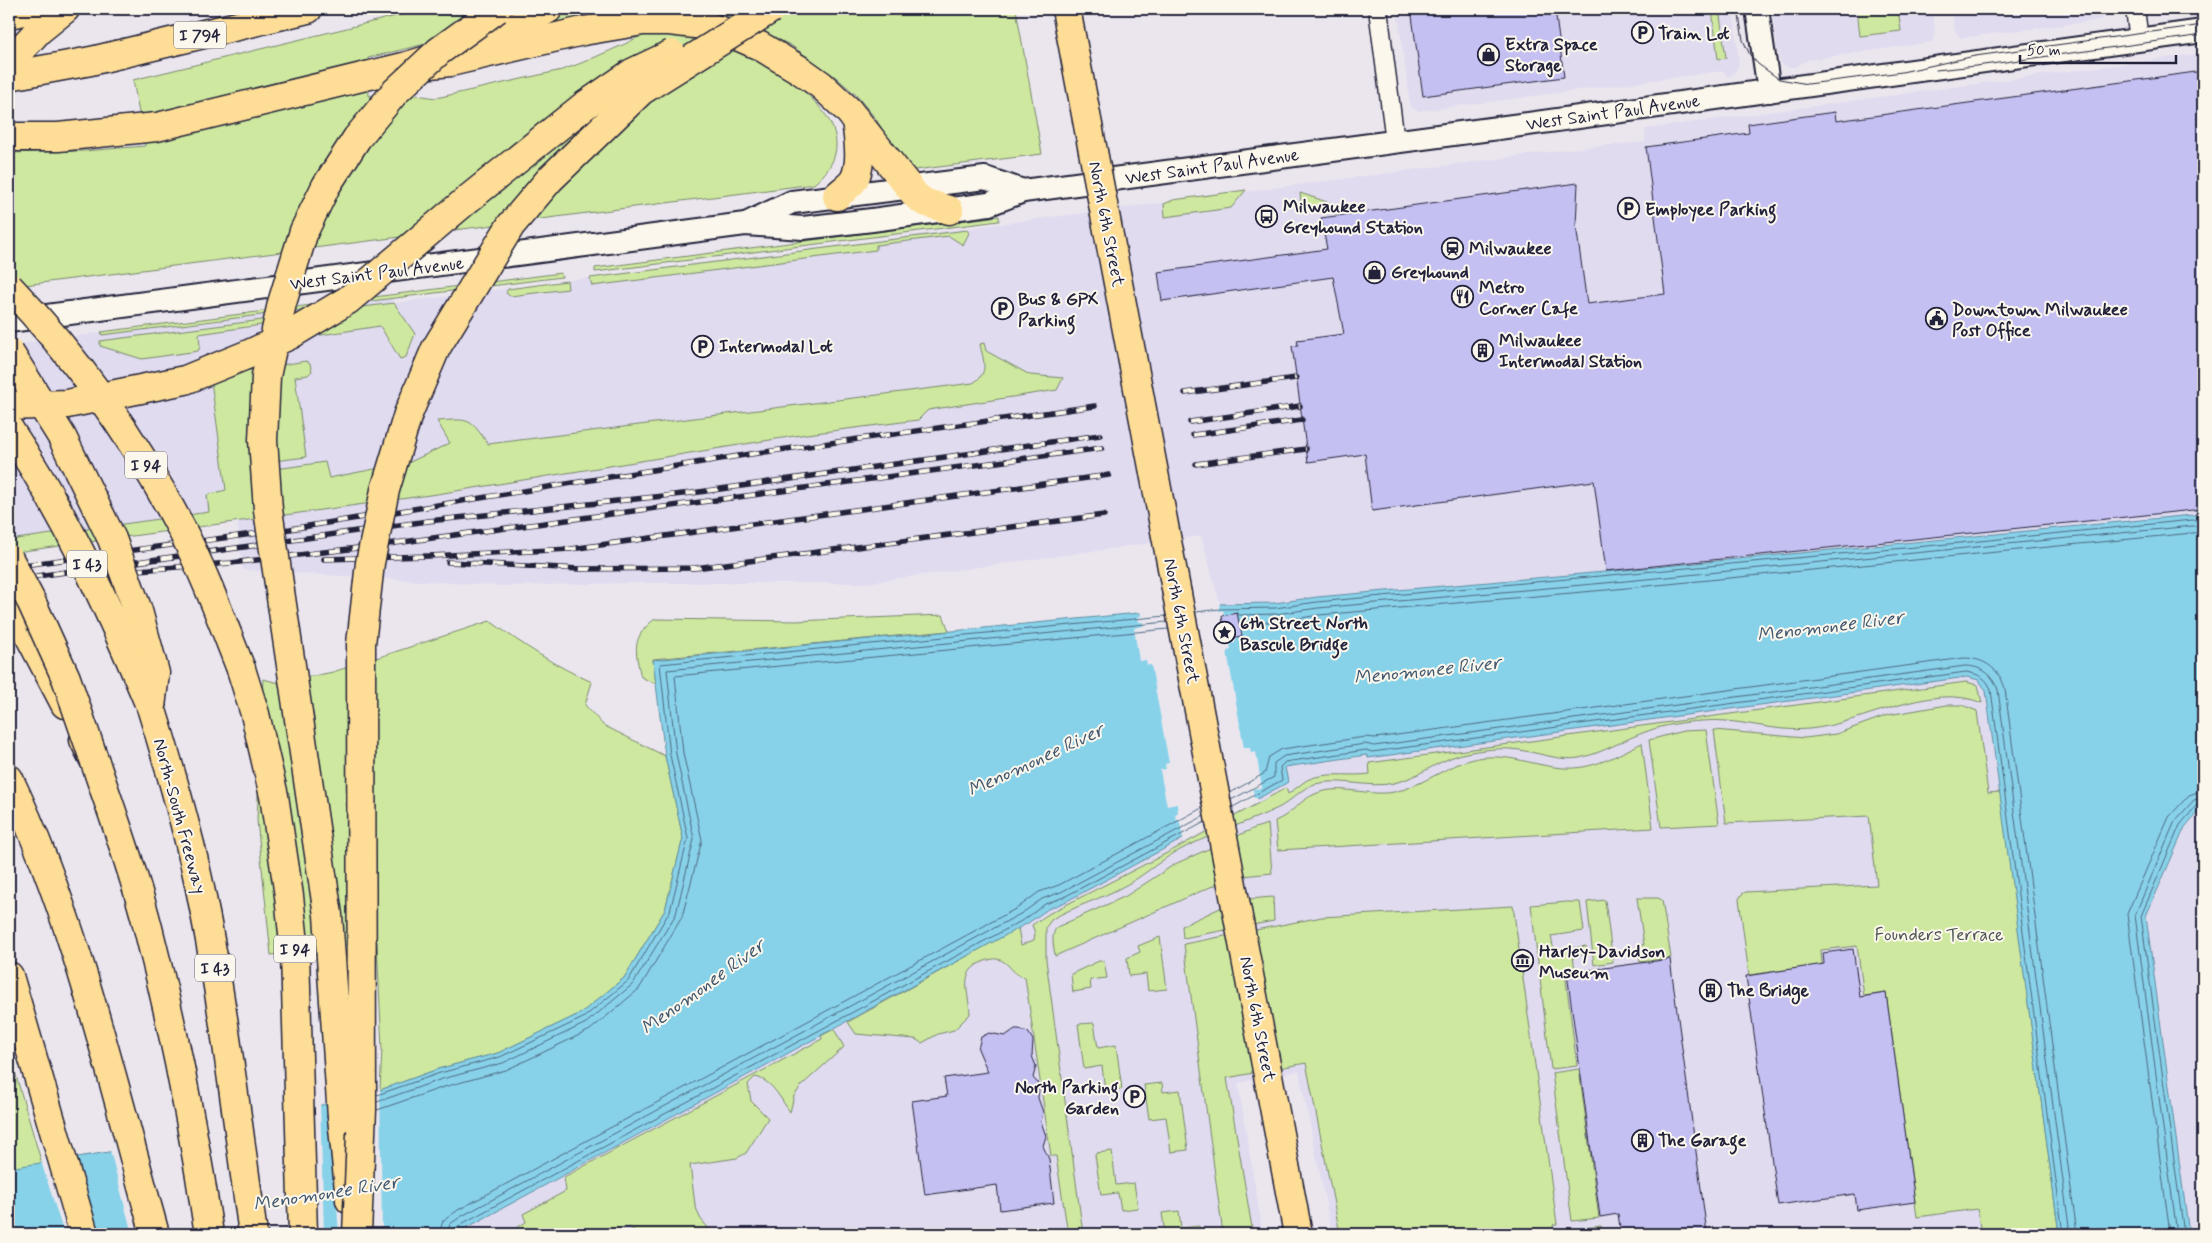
<svg xmlns="http://www.w3.org/2000/svg" width="2212" height="1243" font-family="Mynerve,sans-serif">
	<rect width="100%" height="100%" fill="#ebe6ee"/>
	<filter id="ink" filterUnits="userSpaceOnUse"><feTurbulence type="fractalNoise" baseFrequency=".02" numOctaves="2"/><feDisplacementMap in="SourceGraphic" scale="10" xChannelSelector="R" yChannelSelector="G"/><feConvolveMatrix kernelMatrix="1 2 1 2 8 2 1 2 1" color-interpolation-filters="sRGB"/></filter>
	<g filter="url(#ink)">
		<g fill="#e0dbef">
			<path d="M1397 9H1733L1739 64 1735 72 1728 77 1723 71 1419 111 1412 108 1410 103Z"/>
			<path d="M1771 9H1932L1935 31 1932 42 1808 60 1795 67H1789L1783 65 1779 59Z"/>
			<path d="M1952 9H2111L2110 13 2100 20 1960 38 1954 28Z"/>
			<path d="M2203 53V514L1604 572 1317 597 1275 603 1220 604 1201 536 866 583H626L503 586 243 570 237 521 9 553V345L388 295 395 303 1587 147 1645 142V129Z"/>
			<path d="M1967 677 1979 680 1986 691 2059 1234H1332L1299 1071 1238 1083 1263 1234H455L1028 923 1048 909 1065 902 1283 785 1285 767Z"/>
			<path d="M2203 806V1234H2189L2146 916 2185 827Z"/>
		</g>
		<g fill="#cee99f" stroke="#78866d">
			<path d="M425 9H476L429 43 368 58 369 96 391 91 436 98 562 70C584 63 604 53 625 44 633 40 644 33 653 32 671 32 692 36 709 41 760 56 887 123 814 184L9 287V153L84 151 145 146 133 80Z"/>
			<path d="M570 9H1016L1042 154 907 171 876 119 856 95 837 78 792 46 734 17 702 12 549 27 548 24Z"/>
			<path d="M1712 9H1719L1726 58 1718 59Z"/>
			<path d="M1857 9H1898L1901 31 1860 36Z"/>
			<path d="M1246 190 1231 208 1165 217 1164 204 1173 200Z"/>
			<path d="M1300 193 1357 212 1338 214 1301 202Z"/>
			<path d="M999 216V221L595 272V268Z"/>
			<path d="M967 230 969 233 963 245 949 236 876 245V250L592 286 590 278Z"/>
			<path d="M561 273 562 277 102 335 101 332Z"/>
			<path d="M567 281 568 289 510 296 506 293 508 289Z"/>
			<path d="M394 303 415 334 406 357 400 359 380 326 288 340 282 322 199 334 200 347 198 351 142 359 100 346V341Z"/>
			<path d="M984 343 986 351 1030 375 1063 378 1057 390 928 410 918 420 807 434 437 494 9 553V540L209 512 207 495 226 490 211 381 214 376 306 361 310 364 312 371 308 375 295 377 306 457 274 461 276 469 325 462 329 478 410 462 450 443 437 421C470 419 469 417 488 444L973 383C990 373 983 360 980 344Z"/>
			<path d="M943 615 949 631 653 659 656 684 641 677C635 651 631 637 655 619L795 621Z"/>
			<path d="M490 621C523 645 555 666 592 682L585 705 603 725 665 756 683 838 665 910 624 978 581 1013 498 1053 438 1069 380 1090 382 1049 377 942 271 955 257 820 263 679 279 683 333 672Z"/>
			<path d="M1966 682 1978 685 1982 703C1930 681 1863 724 1809 729 1773 733 1738 717 1701 721 1684 722 1664 725 1648 731 1624 739 1604 753 1579 758 1561 761 1543 754 1525 751 1507 747 1489 749 1471 752 1443 756 1421 777 1394 783 1368 789 1341 777 1315 784 1302 787 1291 802 1278 808 1244 824 1207 835 1174 853 1157 863 1142 877 1124 886 1101 899 1075 906 1052 919L1046 927V960L1083 1234H1068L1056 1156H1051L1025 977C1014 976 1012 967 1004 962 997 957 992 959 985 961 957 971 969 991 970 1014L954 1030 938 1034 922 1043 915 1039 856 1034 848 1022 1018 928 1021 945 1034 940 1035 933 1032 925 1050 913 1171 851 1286 788 1288 794C1294 790 1301 784 1307 780 1326 771 1350 777 1370 774L1369 763Z"/>
			<path d="M1947 705H1962L1977 711 1988 793 2000 792 2059 1234H1981L1977 1209 1917 1217 1886 993 1864 996 1857 946 1821 950 1822 965 1749 975 1739 899 1742 894 1746 892 1877 885 1869 816 1726 823 1714 730 1805 738 1836 734 1888 715Z"/>
			<path d="M1706 730 1719 824 1661 827 1649 740 1683 731Z"/>
			<path d="M1642 743 1653 828 1278 850 1275 821C1291 815 1300 800 1315 794 1339 783 1369 797 1394 792 1424 786 1447 764 1478 758 1510 753 1533 766 1564 768 1593 770 1617 755 1642 743Z"/>
			<path d="M1268 824 1272 873 1233 877 1055 956C1054 947 1050 935 1057 927L1126 896 1175 864 1255 828Z"/>
			<path d="M1273 897 1274 921 1183 938 1182 926 1237 900Z"/>
			<path d="M1637 898H1658L1662 900 1671 958 1640 962 1638 946 1644 945Z"/>
			<path d="M1605 900 1613 962 1594 965 1587 902Z"/>
			<path d="M1567 902H1580L1584 931 1551 936 1554 951 1586 946 1587 954 1573 956 1575 970 1565 972 1577 1066 1551 1069 1531 905Z"/>
			<path d="M1513 906 1557 1224 1553 1225 1555 1234H1340L1306 1063 1227 1078 1253 1234H1223L1184 944 1322 917Z"/>
			<path d="M1160 937 1167 989 1148 991 1146 974 1129 976 1127 958 1140 952 1138 946Z"/>
			<path d="M1099 961H1104L1107 978 1090 980 1091 989 1073 992 1071 974Z"/>
			<path d="M1094 1023 1098 1048 1116 1045 1122 1089 1105 1091 1102 1066 1084 1069 1078 1024Z"/>
			<path d="M834 1029 844 1047 802 1085 794 1096 790 1112C780 1098 772 1080 755 1077L748 1084 751 1101 768 1118 746 1153 737 1158 690 1165 695 1205 700 1218 713 1234H640L629 1227 619 1229 612 1234H506L526 1222 523 1214 566 1191 564 1177 822 1039 821 1036Z"/>
			<path d="M9 1061 12 1062 42 1164 9 1168Z"/>
			<path d="M1579 1069 1599 1218 1572 1221 1552 1073Z"/>
			<path d="M1162 1083 1163 1092 1180 1090 1188 1150 1171 1152 1166 1117 1149 1119 1144 1085Z"/>
			<path d="M1112 1151 1116 1185 1134 1183 1138 1208 1121 1210 1118 1193 1101 1195 1095 1155 1097 1153Z"/>
			<path d="M1179 1211 1181 1228 1199 1226 1200 1234H1165L1162 1213Z"/>
			<path d="M1601 1226 1603 1234H1577L1576 1229Z"/>
		</g>
		<path fill="#88d2e9" stroke="#5f8ca3" d="M2203 514V806L2185 827 2146 916 2189 1234H2059L1986 691 1979 680 1967 677 1368 758 1367 755 1285 767 1288 782 1283 785 1065 902 1048 909 1028 923 455 1234H9V1168L121 1150 255 1122 380 1090 438 1069 498 1053 581 1013 624 978 665 910 683 838 665 756 653 660 1180 609 1220 604 1275 603 1317 597 1604 572Z"/>
		<g fill="#ebe6ee">
			<path d="M1220 601 1219 611 1223 610 1224 615 1236 613 1240 625 1242 636 1236 638 1235 643 1230 644 1231 650 1227 651 1244 748H1250L1251 753 1256 752 1262 788 1253 789 1254 798H1257L1258 802 1184 842 1179 819H1176L1175 814 1178 813 1177 804 1167 806 1162 781 1160 770 1166 769 1165 764 1169 763 1151 665H1147L1146 660 1139 661 1134 628 1143 626V622H1139L1138 617 1141 616 1140 610Z"/>
			<path d="M380 1087 382 1234H339L329 1100Z"/>
			<path d="M320 1102 324 1234H132L110 1150 254 1119Z"/>
			<path d="M76 1155 98 1234H64L41 1161Z"/>
		</g>
		<g fill="none" stroke-linecap="round" stroke-linejoin="round">
			<g stroke="#4b6881" stroke-width="1">
				<path d="M1196 612 1220 609 1275 608 1317 602 1959 543 2203 519"/>
				<path d="M1239 615 1276 614 1318 608 1605 583 2203 525"/>
				<path d="M1240 622H1276L1319 615 1606 590 2203 532"/>
				<path d="M1230 793 1265 773 1269 757 1282 749 1365 737 1375 738 1964 658C1984 658 2000 669 2005 689L2077 1234"/>
				<path d="M1231 800 1274 777V763L1284 756 1365 744 1374 746 1965 666C1981 666 1993 674 1998 690L2070 1234"/>
				<path d="M1233 807 1282 780 1280 767 1285 762 1366 750 1372 752 1966 672C1979 674 1987 678 1991 690L2063 1234"/>
				<path d="M377 1095 440 1073 500 1057 583 1018 628 981 670 911 688 838 670 755 660 664 1166 616"/>
				<path d="M377 1102 442 1079 503 1063 586 1023 633 984 676 914 694 839 676 754 667 670 1167 622"/>
				<path d="M377 1110 444 1087 506 1070 590 1030 639 989 682 917 702 840 683 753 675 676 1168 629"/>
				<path d="M439 1234 443 1221 458 1210 1019 907 1039 892 1059 885 1202 808"/>
				<path d="M447 1234 450 1224 462 1216 1022 913 1042 899 1061 892 1204 816"/>
				<path d="M453 1234 454 1229 465 1222 1025 919 1045 904 1064 897 1205 822"/>
				<path d="M2170 1234 2127 914 2169 817 2189 795 2203 790"/>
				<path d="M2177 1234 2135 915 2175 821 2194 800 2203 797"/>
				<path d="M2184 1234 2141 916 2180 825 2197 805 2203 804"/>
			</g>
		</g>
		<g fill="#c5c0f2" stroke="#22223b">
			<path d="M1411 9H1555L1564 77 1423 96Z"/>
			<path d="M2203 71V509L1606 571 1594 481 1372 511 1365 454 1308 462 1292 346 1298 345 1297 340 1344 334 1333 277 1162 301 1158 272 1327 249 1321 218 1578 183 1576 225 1587 304 1665 294 1646 147 1749 133 1748 124 1835 112 1836 121Z"/>
			<path d="M1237 613 1242 636 1225 639 1222 616Z"/>
			<path d="M1853 949 1860 997 1886 993 1915 1202 1857 1210 1855 1194 1778 1205 1746 976 1824 964 1823 953Z"/>
			<path d="M1670 959 1707 1233 1621 1234 1618 1214 1600 1217 1567 973Z"/>
			<path d="M1015 1029H1019L1028 1032 1033 1040 1032 1056 1036 1066 1033 1078 1037 1082 1039 1089 1038 1098 1043 1112 1041 1122 1046 1136 1043 1146 1049 1159 1054 1203 1000 1210 997 1185 925 1195 912 1101 947 1096 944 1078 988 1072 978 1049 981 1037 989 1033 1005 1036Z"/>
		</g>
		<g fill="none" stroke-linecap="round" stroke-linejoin="round">
			<defs>
				<g id="minor">
					<path d="M1378 9 1395 141"/>
					<path d="M2135 9 2139 40"/>
				</g>
				<g id="tertiary">
					<path d="M1757 9 1769 91"/>
					<path d="M748 223 792 202 985 178 1023 191"/>
					<path d="M9 321 745 224 803 228 872 220 989 204 1023 191 1513 126 2203 31"/>
				</g>
				<path id="primary" d="M1177 594 1298 1234"/>
				<g id="motorway">
					<path d="M9 14 35 9"/>
					<path d="M478 43 528 21 548 9"/>
					<path d="M9 62 39 30 65 9"/>
					<path d="M411 66 450 62 583 31 643 21H669L704 25 742 38 760 46 800 70 821 85 848 110 916 196 924 202 949 210"/>
					<path d="M9 76 91 61 308 9"/>
					<path d="M9 137H58L157 127 407 66 427 60"/>
					<path d="M837 196C842 191 850 186 854 180 863 163 858 138 856 120"/>
					<path d="M9 597 65 704"/>
					<path d="M241 669 255 714 274 796 289 896 295 953 303 1234"/>
					<path d="M151 707C170 768 188 830 201 893 224 1006 237 1120 253 1234"/>
					<path d="M84 740 95 762C113 816 134 872 148 928 174 1029 194 1132 209 1234"/>
					<path d="M9 779C77 923 112 1081 155 1234"/>
					<path d="M9 976 84 1234"/>
					<path d="M342 1117 350 1200"/>
				</g>
			</defs>
			<use href="#minor" stroke="#22223b" stroke-width="21"/>
			<use href="#tertiary" stroke="#22223b" stroke-width="26"/>
			<use href="#primary" stroke="#22223b" stroke-width="31"/>
			<use href="#motorway" stroke="#22223b" stroke-width="31"/>
			<use href="#minor" stroke="#fbf7ec" stroke-width="18"/>
			<use href="#tertiary" stroke="#fbf7ec" stroke-width="22"/>
			<use href="#primary" stroke="#fedd96" stroke-width="28"/>
			<use href="#motorway" stroke="#fedd96" stroke-width="28"/>
			<g stroke="#22223b" stroke-width="1">
				<path d="M1738 9 1743 40 1750 55 1758 64 1779 79 1808 84 1902 72 1975 56 2203 25"/>
				<path d="M1936 70 1976 66 2203 35"/>
			</g>
			<defs>
				<g id="rail">
					<path d="M1185 393 1296 378"/>
					<path d="M1190 422 1300 406"/>
					<path d="M1193 435 1302 420"/>
					<path d="M1196 464 1306 449"/>
					<path d="M324 559 429 556 571 549 1109 475"/>
					<path d="M448 562 580 569 695 568 1104 515"/>
					<path d="M9 567 290 529 751 454 1095 406"/>
					<path d="M111 572 231 563 366 547 1102 448"/>
					<path d="M9 580 428 521 692 493 1100 435"/>
				</g>
			</defs>
			<use href="#rail" stroke="#22223b" stroke-width="5.5"/>
			<use href="#rail" stroke="#fbf7ec" stroke-width="4" stroke-dasharray="11" stroke-linecap="butt"/>
			<defs>
				<path id="primary-bridge" d="M1066 9 1177 594"/>
				<g id="motorway-bridge">
					<path d="M9 287C77 358 135 439 180 526 204 572 222 621 241 669"/>
					<path d="M9 352 62 437 112 539 138 611 155 673 151 707"/>
					<path d="M9 406 67 404 185 380 249 354 290 335 348 300 468 199 584 106 632 73 672 54"/>
					<path d="M9 429C67 517 107 604 148 701"/>
					<path d="M9 559 32 603 66 678 95 762"/>
					<path d="M342 1117 328 915 268 510 263 440 266 376 282 303 304 231 326 186 357 138 395 92 439 51 497 9"/>
					<path d="M357 1234 362 1109 361 644 370 563 385 490 408 414 436 348 511 225 550 179 641 91 771 9"/>
				</g>
			</defs>
			<use href="#primary-bridge" stroke="#22223b" stroke-width="31" stroke-linecap="butt"/>
			<use href="#motorway-bridge" stroke="#22223b" stroke-width="31" stroke-linecap="butt"/>
			<use href="#primary-bridge" stroke="#fedd96" stroke-width="28"/>
			<use href="#motorway-bridge" stroke="#fedd96" stroke-width="28"/>
		</g>
	</g>
	<defs>
		<symbol id="parking-ring" viewBox="-11 -11 22 22"><circle r="9.5" fill="#fbf7ec" stroke="#22223b" stroke-width="1.5"/><path d="M-3.5-5.5H1a3.5 3.5 0 0 1 0 7H-1V5.5H-3.5ZM-1-3.4V-.6H.8a1.4 1.4 0 0 0 0-2.8Z" fill="#22223b"/></symbol>
		<symbol id="shop-ring" viewBox="-11 -11 22 22"><circle r="9.5" fill="#fbf7ec" stroke="#22223b" stroke-width="1.5"/><path d="M-5-2.5h2.3a2.7 3.5 0 0 1 5.4 0H5L5.5 6h-11ZM-1.5-2.5h3a1.5 2.3 0 0 0-3 0Z" fill="#22223b"/></symbol>
		<symbol id="bus-ring" viewBox="-11 -11 22 22"><circle r="9.5" fill="#fbf7ec" stroke="#22223b" stroke-width="1.5"/><path d="M-5-6H5V4H4V6H2V4H-2V6H-4V4H-5ZM-3.5-4V0h7V-4ZM-3.5 1.2v1.5H-2V1.2ZM2 1.2v1.5H3.5V1.2Z" fill="#22223b"/></symbol>
		<symbol id="station-ring" viewBox="-11 -11 22 22"><circle r="9.5" fill="#fbf7ec" stroke="#22223b" stroke-width="1.5"/><path d="M-3-6H3Q5-6 5-4V2Q5 4 3 4L4.5 6H3L1.5 4h-3L-3 6H-4.5L-3 4Q-5 4-5 2V-4Q-5-6-3-6ZM-3.5-4v3h7v-3ZM-3.5 1v1.5H-2V1ZM2 1v1.5H3.5V1Z" fill="#22223b"/></symbol>
		<symbol id="restaurant-ring" viewBox="-11 -11 22 22"><circle r="9.5" fill="#fbf7ec" stroke="#22223b" stroke-width="1.5"/><path d="M-5-6h1v4h1v-4h1v4h1v-4h1v5L-1.5 .5V6h-2V.5L-5-1ZM5-6V6H3V1.5H1.5Q1.5-4 5-6Z" fill="#22223b"/></symbol>
		<symbol id="civic-ring" viewBox="-11 -11 22 22"><circle r="9.5" fill="#fbf7ec" stroke="#22223b" stroke-width="1.5"/><path d="M-.6-6.5H3V-4.5H.6V-3L4-1V1h2V6H-6V1h2V-1L-.6-3ZM-1.2 2.5V6h2.4V2.5Z" fill="#22223b"/></symbol>
		<symbol id="building-ring" viewBox="-11 -11 22 22"><circle r="9.5" fill="#fbf7ec" stroke="#22223b" stroke-width="1.5"/><path d="M-4-6H4V6H1V3H-1V6H-4ZM-2.5-4.3h1.7v1.8h-1.7ZM.8-4.3h1.7v1.8H.8ZM-2.5-1h1.7V.8h-1.7ZM.8-1h1.7V.8H.8Z" fill="#22223b"/></symbol>
		<symbol id="sight-ring" viewBox="-11 -11 22 22"><circle r="9.5" fill="#fbf7ec" stroke="#22223b" stroke-width="1.5"/><path d="M0-6L1.8-2.2L6-1.7L2.9 1.2L3.7 5.4L0 3.3L-3.7 5.4L-2.9 1.2L-6-1.7L-1.8-2.2Z" fill="#22223b"/></symbol>
		<symbol id="museum-ring" viewBox="-11 -11 22 22"><circle r="9.5" fill="#fbf7ec" stroke="#22223b" stroke-width="1.5"/><path d="M0-6L6-3V-2H-6V-3ZM-5-1h2V3h-2ZM-1-1h2V3h-2ZM3-1h2V3H3ZM-6 4H6V6H-6Z" fill="#22223b"/></symbol>
	</defs>
	<g fill-rule="evenodd">
		<use href="#parking-ring" x="1630" y="20" width="25" height="25"/>
		<use href="#shop-ring" x="1476" y="42" width="25" height="25"/>
		<use href="#parking-ring" x="1616" y="196" width="25" height="25"/>
		<use href="#bus-ring" x="1254" y="204" width="25" height="25"/>
		<use href="#station-ring" x="1440" y="236" width="25" height="25"/>
		<use href="#shop-ring" x="1362" y="260" width="25" height="25"/>
		<use href="#restaurant-ring" x="1450" y="284" width="25" height="25"/>
		<use href="#parking-ring" x="990" y="296" width="25" height="25"/>
		<use href="#civic-ring" x="1924" y="306" width="25" height="25"/>
		<use href="#parking-ring" x="690" y="334" width="25" height="25"/>
		<use href="#building-ring" x="1470" y="338" width="25" height="25"/>
		<use href="#sight-ring" x="1212" y="620" width="25" height="25"/>
		<use href="#museum-ring" x="1510" y="948" width="25" height="25"/>
		<use href="#building-ring" x="1698" y="978" width="25" height="25"/>
		<use href="#parking-ring" x="1122" y="1084" width="25" height="25"/>
		<use href="#building-ring" x="1630" y="1128" width="25" height="25"/>
	</g>
	<g text-anchor="middle" stroke-width="4" stroke-linejoin="round" paint-order="stroke">
		<g fill="#fbf7ec" stroke="#636270" stroke-width="1">
			<rect x="174" y="21.5" width="52" height="27" rx="4"/>
			<rect x="125" y="451.5" width="42" height="27" rx="4"/>
			<rect x="67" y="550.5" width="40" height="27" rx="4"/>
			<rect x="274" y="935.5" width="42" height="27" rx="4"/>
			<rect x="195" y="954.5" width="40" height="27" rx="4"/>
		</g>
		<g font-size="16" font-weight="bold" fill="#22223b">
			<text x="200" y="41">I 794</text>
			<text x="146" y="471">I 94</text>
			<text x="87" y="570">I 43</text>
			<text x="295" y="955">I 94</text>
			<text x="215" y="974">I 43</text>
		</g>
		<g font-size="18" font-weight="bold" fill="#22223b" stroke="#fbf7ec" text-anchor="start">
			<text x="1658" y="39">Train Lot</text>
			<text x="1505" y="50">Extra Space<tspan x="1505" dy="21">Storage</tspan></text>
			<text x="1283" y="212">Milwaukee<tspan x="1283" dy="21">Greyhound Station</tspan></text>
			<text x="1645" y="215">Employee Parking</text>
			<text x="1469" y="254">Milwaukee</text>
			<text x="1391" y="278">Greyhound</text>
			<text x="1479" y="293">Metro<tspan x="1479" dy="21">Corner Cafe</tspan></text>
			<text x="1018" y="305">Bus &amp; GPX<tspan x="1018" dy="21">Parking</tspan></text>
			<text x="1952" y="315">Downtown Milwaukee<tspan x="1952" dy="21">Post Office</tspan></text>
			<text x="1499" y="346">Milwaukee<tspan x="1499" dy="21">Intermodal Station</tspan></text>
			<text x="719" y="352">Intermodal Lot</text>
			<text x="1240" y="629">6th Street North<tspan x="1240" dy="21">Bascule Bridge</tspan></text>
			<text x="1539" y="957">Harley-Davidson<tspan x="1539" dy="21">Museum</tspan></text>
			<text x="1727" y="996">The Bridge</text>
			<text x="1119" y="1093" text-anchor="end">North Parking<tspan x="1119" dy="21">Garden</tspan></text>
			<text x="1658" y="1146">The Garage</text>
		</g>
		<g font-size="18" fill="#22223b" stroke="#fbf7ec">
			<text transform="translate(1613 112) rotate(-8)" y="6">West Saint Paul Avenue</text>
			<text transform="translate(1212 166) rotate(-8)" y="6">West Saint Paul Avenue</text>
			<text transform="translate(1107 224) rotate(79)" y="6">North 6th Street</text>
			<text transform="translate(377 273) rotate(-7)" y="6">West Saint Paul Avenue</text>
			<text transform="translate(1182 621) rotate(79)" y="6">North 6th Street</text>
			<text transform="translate(180 816) rotate(75)" y="6">North-South Freeway</text>
			<text transform="translate(1258 1019) rotate(79)" y="6">North 6th Street</text>
		</g>
		<g font-size="18" fill="#4d5454" stroke="#fbf7ec">
			<text x="1939" y="940">Founders Terrace</text>
		</g>
		<g font-size="19" font-style="italic" fill="#41576f" stroke="#fbf7ec">
			<text transform="translate(1830 625) rotate(-7)" y="7">Menomonee River</text>
			<text transform="translate(1427 669) rotate(-6)" y="7">Menomonee River</text>
			<text transform="translate(1035 759) rotate(-25)" y="7">Menomonee River</text>
			<text transform="translate(702 986) rotate(-36)" y="7">Menomonee River</text>
			<text transform="translate(326 1192) rotate(-9)" y="7">Menomonee River</text>
		</g>
	</g>
	<rect width="2212" height="1243" fill="none" stroke="#fbf7ec" stroke-width="30"/>
	<rect x="15" y="15" width="2182" height="1213" fill="none" stroke="#22223b" stroke-width="2" filter="url(#ink)"/>
	<path d="M2020 55v8h156v-8" fill="none" stroke="#22223b" stroke-width="2.5"/>
	<text x="2027" y="55" font-size="15" fill="#22223b" stroke="#fbf7ec" stroke-width="4" paint-order="stroke">50 m</text>
</svg>
